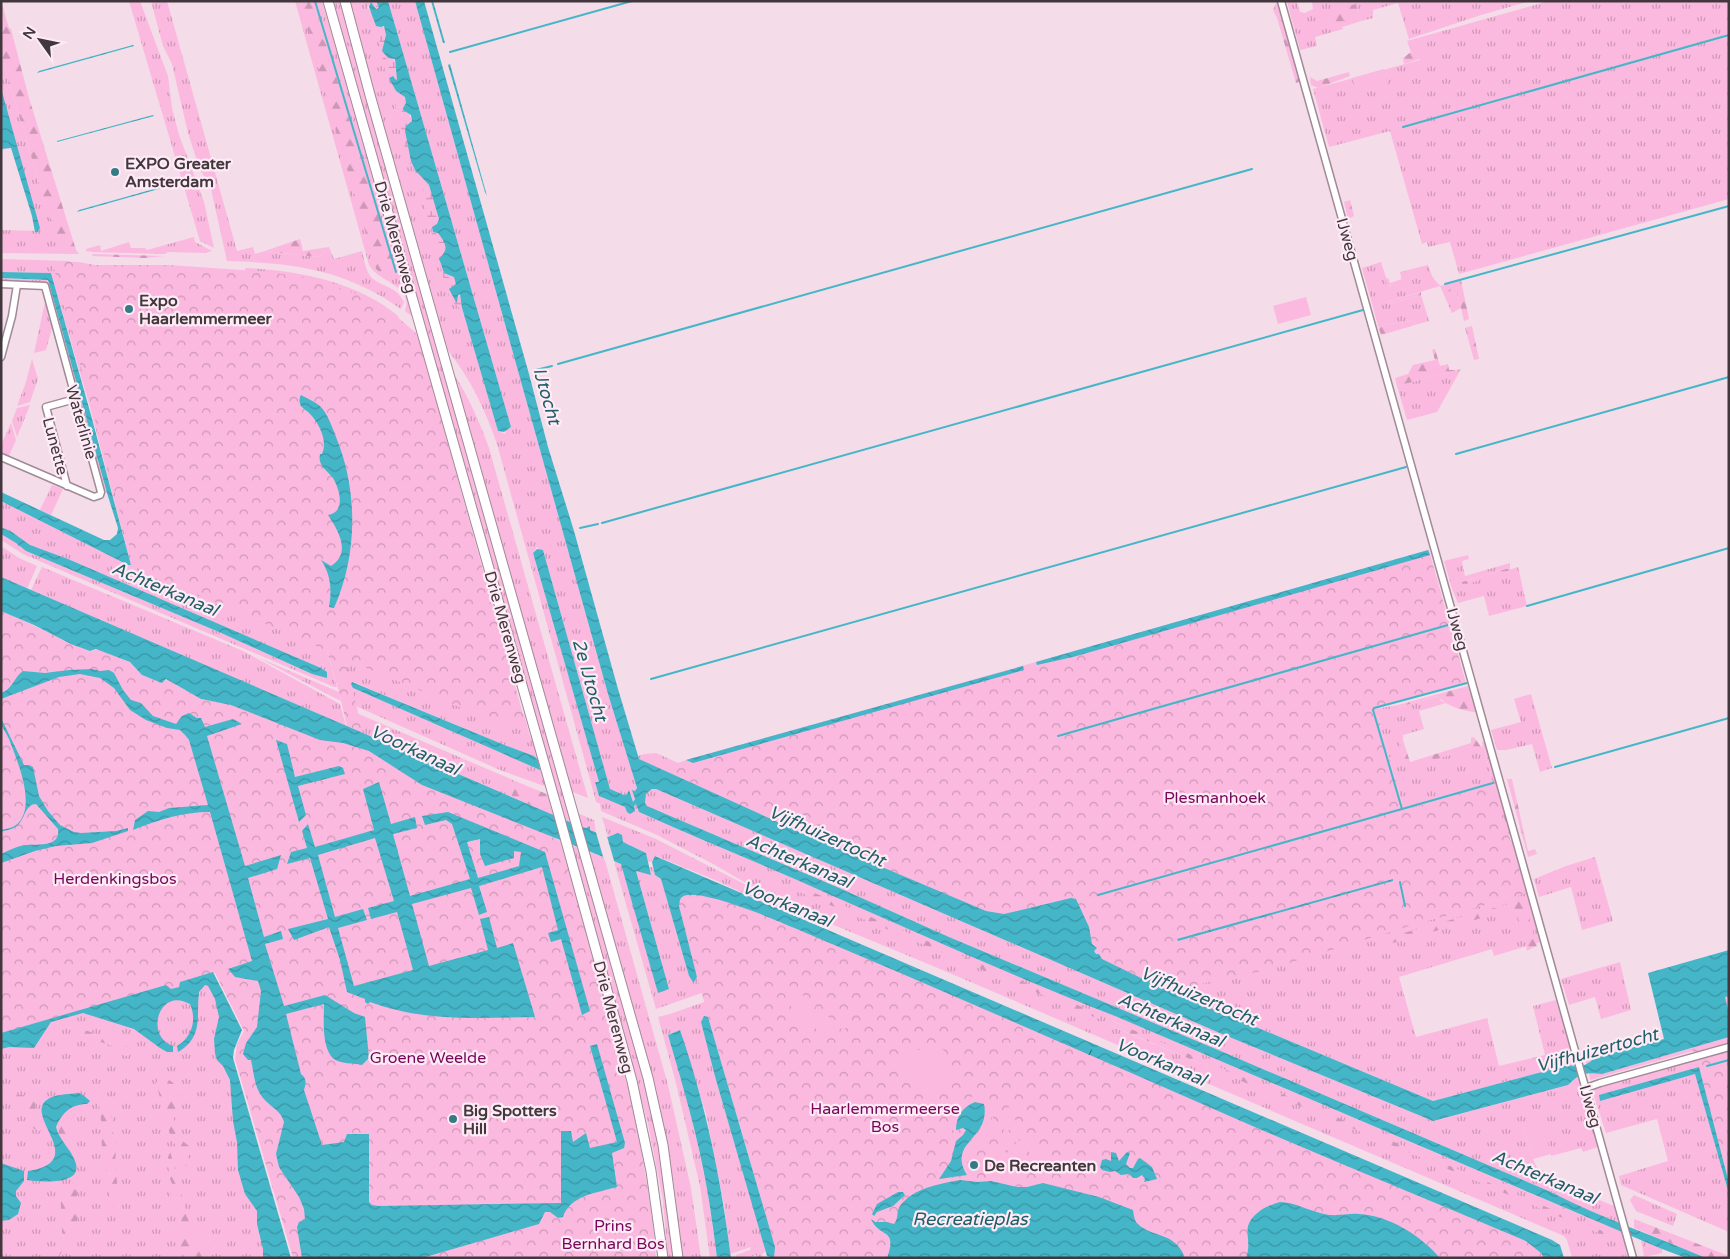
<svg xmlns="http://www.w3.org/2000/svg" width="1730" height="1259" font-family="'Varela Round',sans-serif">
	<defs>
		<pattern id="grass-tufts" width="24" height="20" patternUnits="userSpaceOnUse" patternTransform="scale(1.25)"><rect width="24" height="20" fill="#fbb9df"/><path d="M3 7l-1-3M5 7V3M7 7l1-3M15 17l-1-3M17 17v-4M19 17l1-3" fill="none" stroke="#cd97b6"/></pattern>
		<pattern id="forest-firs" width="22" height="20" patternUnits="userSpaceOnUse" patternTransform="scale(1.25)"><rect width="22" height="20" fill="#fbb9df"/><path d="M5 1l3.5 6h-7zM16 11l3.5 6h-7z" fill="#cd97b6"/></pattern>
		<pattern id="wetland-marsh" width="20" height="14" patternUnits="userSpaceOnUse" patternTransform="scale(1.25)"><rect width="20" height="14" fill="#fbb9df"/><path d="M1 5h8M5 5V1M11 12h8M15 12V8" fill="none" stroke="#cd97b6"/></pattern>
		<pattern id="park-crowns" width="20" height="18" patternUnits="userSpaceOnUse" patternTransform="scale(1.25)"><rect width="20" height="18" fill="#fbb9df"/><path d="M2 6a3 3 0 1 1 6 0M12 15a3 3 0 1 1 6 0" fill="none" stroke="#cd97b6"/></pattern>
		<pattern id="water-waves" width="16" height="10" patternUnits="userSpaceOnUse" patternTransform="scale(1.25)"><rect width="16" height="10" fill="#44b6c8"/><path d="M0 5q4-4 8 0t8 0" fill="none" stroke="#3a95a4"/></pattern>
	</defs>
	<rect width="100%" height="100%" fill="#f4dce9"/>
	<g fill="url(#grass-tufts)" fill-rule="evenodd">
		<path d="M129 1H140L168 76 172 108 179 135 204 202 214 248 200 241Z"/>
		<path d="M151 1H167L237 251 253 247 255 254 265 251 317 257 324 254 322 248 329 247 334 259 362 251C364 259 366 272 372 278 384 288 396 286 404 302L401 309C345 269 293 263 227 261L211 189 199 167 188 133 172 64 163 46Z"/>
		<path d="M295 1H322L417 320 405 311C414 285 379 283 369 265Z"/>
		<path d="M333 1H340L572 823 563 819Z"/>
		<path d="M348 1H376L367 7 386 31 382 51 390 64 397 100 396 107 398 113 403 117 423 185 444 241C446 249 446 253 439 257L460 293 462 308 498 431 505 434 506 430 511 427 388 1H415L608 694 637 788C634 793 636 798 633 802L629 791 627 794 624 795 610 789 543 550H540L537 547 533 553 599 782H595L599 796 625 807 634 806 636 803 639 812C703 841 769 867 834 896 924 936 1014 976 1106 1012L1572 1211 1623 1231 1627 1258H1572L1567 1240 1564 1236 933 966 783 904 713 864 657 835 601 811 600 804 596 802 591 783 497 444C485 409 470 378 447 349ZM1113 1021 1138 1033 1517 1195 1137 1037 1110 1025Z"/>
		<path d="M1297 1 1300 12 1305 13 1313 9 1312 1H1530L1481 15 1409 39 1398 3 1373 10V18L1361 21 1356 4 1350 19 1352 24 1342 27 1343 29 1315 37 1317 46 1300 50 1287 2Z"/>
		<path d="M1549 1H1729V199L1459 274 1450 242 1428 247 1427 242 1422 244 1390 131 1329 147 1313 89 1420 60 1418 55 1411 52 1407 41Z"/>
		<path d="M1 55 59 249 76 250 79 254 1 253V230L39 231 16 146 1 150Z"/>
		<path d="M194 237 195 242 212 251 206 253 168 252 165 254H158L93 252 86 251V249L100 245 101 251 129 242 131 248H145L147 250Z"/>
		<path d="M1 259 69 261 326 647 337 687H334L23 554 1 540V534L16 543 26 551 219 632 312 674 326 677 327 672 321 668 68 559 30 545 12 532 1 527V501L128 565H131L90 407 51 273 1 272Z"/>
		<path d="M1381 262 1389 287 1393 284 1403 286 1400 272 1428 265C1431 274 1433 280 1441 286L1445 284V293L1456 286 1461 308 1452 313 1440 286 1386 302 1388 304 1421 295 1429 321 1415 325 1414 321 1383 325 1379 329 1362 268Z"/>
		<path d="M245 268C297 270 359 282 399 317L393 323 246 280Z"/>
		<path d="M1 278 48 280 107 493 103 492 101 479 97 470 98 468 94 460 46 284 1 282Z"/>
		<path d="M45 302 52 328 46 350 34 353Z"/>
		<path d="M32 359 38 379 30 402 17 406 26 382Z"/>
		<path d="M1461 369 1437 412 1407 420 1397 386Z"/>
		<path d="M453 373C469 397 479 421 489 448L588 798 570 791Z"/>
		<path d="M30 405 17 437 12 421 17 408Z"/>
		<path d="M11 423 16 440 9 456 1 453V445Z"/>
		<path d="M52 485 63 489 51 515 40 510Z"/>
		<path d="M1 546 19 558 37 566 27 589 1 577Z"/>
		<path d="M1468 555 1469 559 1462 561 1465 576 1510 563V568L1462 582V585L1518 567 1527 606 1489 616 1484 596 1458 603 1452 589 1444 561Z"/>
		<path d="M42 567 243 651 340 704 346 726 31 590Z"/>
		<path d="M341 656 502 721 524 714 530 736 539 752 547 787 500 770 351 704ZM353 682 507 746 534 756 540 770 353 688Z"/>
		<path d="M257 657 339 692 341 701 331 696Z"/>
		<path d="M1531 694 1552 768 1540 772 1532 744 1506 750H1497L1491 730 1521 722 1514 699Z"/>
		<path d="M1439 696 1441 701 1446 703 1419 711 1424 729 1403 735V740L1400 742 1407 766 1483 746 1506 830H1510L1511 835 1293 897 1404 810 1376 709 1398 705 1399 707Z"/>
		<path d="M354 712 513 780 512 797 358 731Z"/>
		<path d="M656 753 749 795 1392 874 1512 840 1540 942 1494 956 1492 949 1399 977 1416 1037 1487 1018 1499 1066 1545 1055 1533 1006 1556 1000 1576 1068 1568 1065 1433 1101 1177 994 737 804 659 770 640 760 638 756 645 754Z"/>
		<path d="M654 788 1222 1034 1433 1121 1568 1085 1578 1076 1598 1147 1583 1152 1581 1148 1551 1156V1154L1523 1126 1533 1159 1537 1168 1565 1180 1563 1185 1614 1206 1619 1223 1574 1204 1551 1192 1223 1052 949 937 837 887 647 806 645 803 646 794Z"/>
		<path d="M577 813 594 820 596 832 582 826Z"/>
		<path d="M602 817 656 839 754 889 784 908 782 911 715 880 656 856 652 862H648L646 853 623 842 621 836 617 834 608 837Z"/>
		<path d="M571 845 579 848 650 1103 667 1189 675 1258H668L663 1200 648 1124Z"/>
		<path d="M589 852 604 857 668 1085 691 1188 701 1258H682L674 1185 664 1134Z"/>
		<path d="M1595 857 1613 921 1582 930 1571 887 1539 897 1534 879 1566 866Z"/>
		<path d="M614 862 622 864 669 989 636 871 651 874 650 867H653L655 875 661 879 689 976 693 982 697 977 733 978 699 994 656 1009Z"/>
		<path d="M23 956 196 981 216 988 282 1258H1V1035L170 989 1 1024Z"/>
		<path d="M1620 962 1631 1010 1601 1019 1595 997 1569 1005 1561 979Z"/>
		<path d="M710 1000 792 1258H774V1256L760 1194 708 1017 716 1080 766 1251 762 1254 763 1258H757L756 1255 747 1258H736V1255L750 1250 751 1247 730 1254 724 1205 706 1114 680 1030 668 1035 683 1086 697 1141 707 1189 717 1258H710L700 1186 676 1083 658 1017 670 1014Z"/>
		<path d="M1729 1037V1041L1590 1080 1589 1072 1602 1074Z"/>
		<path d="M1729 1051V1183L1699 1067 1600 1100 1695 1073 1729 1194V1232L1621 1185 1619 1176 1668 1161 1657 1119 1606 1133 1592 1090 1600 1086 1712 1054Z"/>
		<path d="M1634 1195 1677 1214 1673 1226 1636 1211 1630 1200Z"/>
		<path d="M1641 1239 1662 1249V1253L1644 1257Z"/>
	</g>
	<g fill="url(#forest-firs)">
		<path d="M1 1 9 28 11 29 29 98 76 250H59L1 55Z"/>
		<path d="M299 1H313L397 275 390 277 376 269Z"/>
		<path d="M1279 2 1301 81 1296 83 1277 18 1273 10 1276 3Z"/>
		<path d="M1356 4 1361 21 1352 24 1350 19 1325 26 1318 20 1320 13Z"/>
		<path d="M1411 52 1418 55 1424 54 1426 57 1404 64 1403 58Z"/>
		<path d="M385 71H390L396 73C397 79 395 84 396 90 398 101 409 110 412 121L401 128 403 117 398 113 396 107 397 100Z"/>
		<path d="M1349 72 1350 76 1318 88 1311 85 1310 77 1317 81Z"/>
		<path d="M1350 200 1354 216 1348 219 1344 202Z"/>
		<path d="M300 239 303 251 322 248 324 254 317 257 265 251Z"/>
		<path d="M93 254 164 256 144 258 92 256Z"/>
		<path d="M1388 278 1390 283 1402 279 1403 286 1398 288 1393 284 1388 287 1385 279Z"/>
		<path d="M1461 280 1469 319 1464 321 1456 287 1445 294V284Z"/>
		<path d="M1421 292V295L1388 304 1386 302Z"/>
		<path d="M1414 321 1415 325 1381 335 1379 329 1383 325Z"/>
		<path d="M1472 326 1479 359 1474 360 1465 328Z"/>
		<path d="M1435 349 1440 366 1448 364 1449 370H1458L1397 386 1395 378 1408 374 1413 365 1435 360 1432 350Z"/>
		<path d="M1510 568V570L1462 586V582Z"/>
		<path d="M1468 686 1476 712C1465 712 1444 705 1438 696L1399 707 1398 705Z"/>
		<path d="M1474 737 1481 747 1407 767 1400 742 1403 740 1410 762 1471 743V738Z"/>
		<path d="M1486 741 1510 830H1506L1483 746 1482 742Z"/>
		<path d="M1507 779H1512L1528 851 1535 849 1537 854 1528 857Z"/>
		<path d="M513 780 549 795 555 816 512 797Z"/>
		<path d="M805 889 1101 1015 1099 1019 797 891Z"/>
		<path d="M1519 901 1525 903 1537 946 1532 948 1527 951 1524 935 1515 910 1485 917 1389 944H1387L1386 939 1389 937Z"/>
		<path d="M1112 1021 1602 1231 1605 1236 1110 1025Z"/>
		<path d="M85 1030 127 1046 130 1052 128 1055 126 1056 122 1055 118 1048 101 1042 91 1047 88 1046C79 1036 79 1036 66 1039V1037L75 1031Z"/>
		<path d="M1606 1047 1611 1051 1594 1058 1587 1065 1581 1048H1583L1587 1061 1589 1059V1049Z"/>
		<path d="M162 1076C173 1082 180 1086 182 1099L171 1115 176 1123V1136L189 1146 191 1150 188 1156 191 1165 188 1168C180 1159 178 1147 171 1138L156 1083 160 1077Z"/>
		<path d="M8 1095C17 1096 27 1094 35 1098 38 1111 28 1114 41 1125L40 1131C28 1129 31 1120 24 1114 18 1108 10 1103 4 1097Z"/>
		<path d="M102 1099 109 1106 105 1108 113 1119V1132L116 1146 115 1168 118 1189 117 1198 113 1207 110 1205C109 1186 106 1167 102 1147 101 1138 103 1128 101 1120 100 1113 99 1107 99 1100Z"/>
		<path d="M78 1106V1110L70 1121 76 1128V1132L72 1138 71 1143 68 1145 59 1134 58 1127 65 1112Z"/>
		<path d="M167 1147H169L193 1237 205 1235 208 1246 215 1249C210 1259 197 1258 186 1258L180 1244 182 1232 181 1216 170 1196 172 1184 169 1175 168 1156 165 1150Z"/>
		<path d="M71 1184 77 1188V1222L75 1231 68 1238 65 1247 58 1258H46C46 1252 50 1249 56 1248L63 1236C62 1232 60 1194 61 1191 63 1186 66 1185 71 1184Z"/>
		<path d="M1634 1219 1729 1256V1258H1706L1634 1228Z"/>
	</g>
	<path fill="url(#wetland-marsh)" d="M368 1H378L379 5 378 24 388 31 398 75 396 81 405 97 426 177 436 203 446 240 444 258 453 270 466 306 461 309 449 299 424 203 423 185 409 162 399 128 403 116 396 91 385 71 379 38Z"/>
	<g fill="url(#park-crowns)">
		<path d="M52 261 79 262 95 265H169L257 271 313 278 362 296 394 314 418 335 524 718 500 724 345 659 367 749 563 842 631 1100C642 1152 652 1205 656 1258H293L235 1059 237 1044 244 1031 215 973 183 983 181 988 173 989 169 986 1 1034V610L77 646 92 651 99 649 132 663 144 676 163 682 168 679 177 683 176 685 203 700 234 704 351 744 339 692 327 651 135 567Z"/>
		<path d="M1429 550 1466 683 1376 709 1404 810 1495 784 1525 894 1413 925 1259 972 1231 976 1172 992 1156 985 1145 976 1141 978 804 834 680 778 659 770 686 760 1036 662Z"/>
		<path d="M672 890 726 896 1516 1234 1543 1252 1547 1258H775V1247Z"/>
		<path d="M1729 970V1180L1674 984Z"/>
	</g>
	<g fill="#fbb9df" fill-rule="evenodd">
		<path d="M1384 69 1388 85 1357 94 1352 78Z"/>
		<path d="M1306 297 1311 315 1278 324 1273 306Z"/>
		<path d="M778 980 796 989 816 1007 794 1015 788 996Z"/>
		<path d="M820 1011C831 1021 846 1024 861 1026L839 1029 828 1028 825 1034 796 1018Z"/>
		<path d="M935 1047C950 1049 950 1062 950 1073 950 1079 951 1081 949 1086 918 1098 914 1095 899 1066L912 1048 918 1050Z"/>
		<path d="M977 1095 988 1097 984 1104 975 1102 956 1124V1130L953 1131C953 1115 960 1099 977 1095Z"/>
		<path d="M1010 1106 1019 1129 1016 1132 1019 1141 1024 1138 1040 1158 1037 1166 1032 1172 1025 1162 1027 1161 1026 1159H1020V1161L1008 1160V1151L1012 1149 1010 1144 1005 1146 1002 1141C1007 1129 998 1115 1010 1106ZM1007 1130H1011L1015 1142C1024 1146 1033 1154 1036 1163L1034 1167 1030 1165 1029 1159C1025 1157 1015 1154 1011 1153V1151L1014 1149 1007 1137Z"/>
		<path d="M990 1107C990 1114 992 1121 990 1127 984 1141 969 1141 968 1159 967 1164 967 1167 971 1170L967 1175C954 1153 964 1151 977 1134 983 1126 984 1117 984 1108Z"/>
		<path d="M992 1116C1001 1129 994 1138 980 1141L991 1129Z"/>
		<path d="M1541 1120 1551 1154 1533 1159 1523 1126Z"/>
		<path d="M1000 1143 1007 1154 1005 1160 998 1159 992 1151 994 1147Z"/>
		<path d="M994 1160 1002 1163 1025 1166 1030 1174C1010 1184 997 1175 978 1170L982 1166 991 1165 990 1162Z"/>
	</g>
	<g fill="url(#water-waves)" fill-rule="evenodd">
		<path d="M376 1H388L511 427 504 432 498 431 462 308 460 294 458 295 457 302H456L449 289 456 284 454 277 444 273 439 258C450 250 445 242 438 233L433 232 432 227 437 224 439 219 429 185 415 170 411 161 405 131 406 126 412 121 411 115 403 110V108L406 103 405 97 396 91 389 78 393 76 396 80 397 79 395 59 388 58 382 51 386 35 384 26 381 27 376 26 369 7 371 2 376 9H377L379 7Z"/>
		<path d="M415 1H424L529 374 548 447 574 531 618 689 639 759 804 834 986 911 1004 914 1071 898 1076 899 1089 927 1092 944 1097 948 1094 951 1096 954H1099L1102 959 1141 978 1145 976 1153 979 1156 985 1177 994 1433 1101 1568 1065C1579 1068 1587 1066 1594 1058L1664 1039 1648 973 1729 950V996L1725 997 1729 1014V1037L1602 1074C1585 1072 1580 1073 1568 1085L1433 1121 1222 1034 656 789H652L646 794 645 803 647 806 837 887 949 937 1223 1052 1551 1192C1601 1218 1655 1236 1706 1258H1686L1662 1249 1115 1016C1020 979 927 937 833 896 769 867 703 841 639 812L636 804 634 806 635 811 630 814 627 812 625 807 599 796 595 782H599L533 553 537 549 543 550 610 789 624 795 627 794 629 790 633 802 635 799 632 790 635 791 637 788 608 694Z"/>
		<path d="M431 1H433L445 43H443Z"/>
		<path d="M133 45 134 46 37 73 39 71Z"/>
		<path d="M450 64 487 196 485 192 448 65Z"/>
		<path d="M1 88 40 228 38 232H35L32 216 11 148 1 149Z"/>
		<path d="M153 115 154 116 57 142V141Z"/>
		<path d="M172 184 173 185 77 212 79 210Z"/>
		<path d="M1 272 51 273 91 415 131 565H128L1 501V492L104 540H110L117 534 118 528 107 493 48 280 1 278Z"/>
		<path d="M301 395C307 398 315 402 320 406 328 414 332 427 336 437 358 490 358 555 334 608L329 607C332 590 331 575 321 560L331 566C352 553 338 530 328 515 346 512 340 490 333 478 330 474 325 470 322 466 320 462 319 459 320 454H322C328 441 319 423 310 414 308 411 303 409 301 406 299 403 299 398 301 395Z"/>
		<path d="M1 527 12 532 30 545 68 559 321 668 327 672V678L312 674 219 632 26 551 16 543 1 534Z"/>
		<path d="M1428 550 1430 555 1073 657 1037 665 1036 662Z"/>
		<path d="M1 577 572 823 586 828 590 826V830L608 837 618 833 622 835 623 842 646 853 651 875 636 871 669 989 658 993 621 864 422 785 369 751 343 743 320 740 231 705 201 699 166 679 162 683 142 675 130 662 96 649 90 651 71 644 34 625 1 611Z"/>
		<path d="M1023 666 1024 670 693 763 686 760Z"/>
		<path d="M92 669 100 671 109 670 114 673 123 690 131 700 141 703 153 716 176 724 182 716 189 713 197 718H201L205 727 233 719 242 724 207 736 245 866 281 855 277 869 248 878 264 937 281 931 283 939 265 944 284 1006 325 995 354 1013 365 1017 369 1058 362 1065C354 1063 340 1064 334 1059 321 1048 324 1019 324 1004L286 1014 301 1074C307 1079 306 1083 304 1090L322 1145 344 1142 347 1134H369V1202L372 1205 379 1206 561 1203V1131H571L573 1142 586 1133 590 1148 617 1142 590 1046 597 1044 625 1143 624 1148 612 1153 617 1187C597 1193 570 1195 563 1217L558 1218 550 1212H545L539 1224 422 1258H302L297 1227 299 1222 305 1219 304 1209 299 1197 279 1167 276 1154 284 1122C281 1110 270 1107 263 1098 254 1087 254 1073 251 1060H248L243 1054 246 1043 257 1027 261 991 258 981 235 977 228 969 252 961 210 812C182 812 158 820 133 830L135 820 148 811 159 812 169 808 208 805 189 740 185 735 180 730 167 728 146 720 130 710 114 688 100 678 80 674 59 677 1 699V693C13 689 14 677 23 671L45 673 69 670Z"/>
		<path d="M352 682 507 746 534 756 538 760 540 770 353 688 351 684Z"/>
		<path d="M1 718 24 765H29L33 767 39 796 48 811 60 825 74 832 81 833 116 831 128 828V831L92 843 56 846 35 851 1 863V854C9 850 16 847 24 845 36 844 61 848 58 829L36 804C26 804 25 817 19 824 15 829 7 830 1 832V830C6 829 12 828 16 825 38 808 17 760 9 739 5 730 1 728 1 718Z"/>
		<path d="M276 740 287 744 295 777 339 766 343 768 345 774 298 786 306 815 299 822Z"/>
		<path d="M379 782 391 824 415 817 417 828 393 834 410 896 470 879 452 824 446 820 425 825 422 816 448 812 545 852 590 1011 582 1015 561 939 551 942 548 933 558 930 542 867 479 886 487 912 479 915 471 888 412 904 429 966 488 950 480 919 489 917 497 948 513 943 535 1017C479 1018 423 1022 370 1002L368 1004 365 1002V999L347 992 340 960 329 927 294 940 288 929 328 919 310 858 287 864 291 852 307 848 302 831 308 824 315 847 374 830 363 789ZM375 838 394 901 368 908 371 919 397 912 413 970 354 986 338 928 367 920 363 909 335 917 318 855ZM480 839V854L485 866 514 858V851L521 852 519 866 478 878 467 842Z"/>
		<path d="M655 856 1552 1240 1560 1245 1564 1258H1544L1541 1253 1526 1241C1436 1203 1346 1166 1257 1128 1102 1060 948 993 792 927 776 920 696 886 682 897 679 900 680 902 679 906L697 977 694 982H693L689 976 661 879 655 875 652 862Z"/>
		<path d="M1393 879V881L1178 941 1177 939Z"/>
		<path d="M213 972 242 1030 234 1050 233 1058 291 1258H263V1249L257 1224V1211L245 1194 238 1170 237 1142 233 1121 230 1080 223 1066 217 1060 215 1053 214 1039 219 1017 215 999 208 986 205 985 199 992C196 1016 204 1037 178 1052L177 1046C192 1037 197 1020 190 1004 159 986 144 1036 173 1046V1052H167L160 1048 134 1029 83 1013 51 1022 34 1048 9 1047 1 1049V1033L166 985 171 989 179 987 180 982Z"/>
		<path d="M704 1016 708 1017 775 1247 774 1258 767 1256 716 1080 701 1022Z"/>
		<path d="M680 1030C706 1105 721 1179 731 1258H717C714 1235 711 1212 707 1189 698 1137 683 1086 668 1035Z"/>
		<path d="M1699 1067 1729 1183V1194L1695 1074 1600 1101 1599 1095Z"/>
		<path d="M79 1093 83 1095 90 1101 87 1104C71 1104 62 1113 56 1127 59 1140 71 1149 75 1161 85 1186 41 1182 27 1180L28 1171C94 1161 15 1112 52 1097 60 1094 70 1094 79 1093Z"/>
		<path d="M975 1102 984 1104C991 1140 947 1141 967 1175L939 1179 951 1161 956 1141 963 1135 966 1130 963 1128 956 1130C956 1116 963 1107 975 1102Z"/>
		<path d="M1111 1152 1116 1153 1119 1161 1127 1152 1130 1153 1126 1164 1130 1168H1133L1138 1159 1140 1158 1152 1167 1157 1179 1144 1182 1145 1179 1142 1175 1137 1178H1133L1129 1174 1121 1175 1115 1171 1110 1172 1102 1170 1100 1167 1102 1160 1106 1159 1111 1161Z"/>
		<path d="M1 1163 24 1171V1181L16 1191V1196L21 1203 18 1214 9 1220 1 1221Z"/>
		<path d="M960 1180 978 1182 991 1181 1017 1187H1027L1043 1183 1099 1197 1133 1210C1134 1215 1134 1221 1138 1224 1152 1238 1175 1231 1185 1258H887C898 1227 880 1239 871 1219L875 1222H887L894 1224C899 1218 896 1212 900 1206 913 1188 939 1184 960 1180Z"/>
		<path d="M898 1192H903L905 1195 893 1206 877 1212 874 1216 872 1214 877 1204Z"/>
		<path d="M1280 1202C1295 1202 1309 1211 1324 1214 1337 1217 1347 1213 1359 1214 1390 1216 1420 1235 1440 1258H1246C1251 1244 1246 1236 1248 1226 1252 1213 1268 1205 1280 1202Z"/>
	</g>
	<path fill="#f4dce9" d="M595 829 606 833 615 864 604 860Z"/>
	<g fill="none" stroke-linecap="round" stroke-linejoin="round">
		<g stroke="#44b6c8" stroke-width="2">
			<path d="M315 1 396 272"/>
			<path d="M450 52 632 1"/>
			<path d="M1403 127 1729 35"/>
			<path d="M1445 284 1729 206"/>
			<path d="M558 364 1252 169"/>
			<path d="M536 370 552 366"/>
			<path d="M1456 454 1729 377"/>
			<path d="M602 523 1363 310"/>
			<path d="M580 528 598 524"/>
			<path d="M1527 606 1729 548"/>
			<path d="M651 679 1406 467"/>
			<path d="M1467 683 1374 708 1373 710 1402 809 1493 783"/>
			<path d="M1058 736 1448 625"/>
			<path d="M1555 767 1729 718"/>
			<path d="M1400 882 1405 906"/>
			<path d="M1098 895 1402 809"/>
			<path d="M1707 1066 1729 1060"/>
		</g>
		<path stroke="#215f68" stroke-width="1" stroke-dasharray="6 5" stroke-linecap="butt" d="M1089 1055 1094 1045"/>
		<defs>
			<g id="minor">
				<path d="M1281 1 1633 1258"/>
				<path d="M1 284 45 286 101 492 100 495 94 497 1 457"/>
				<path d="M1 357 12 316 17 285"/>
				<path d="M67 486 46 407 75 399"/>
				<path d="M1586 1088 1600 1083 1729 1047"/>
			</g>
			<g id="highway">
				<path d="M328 1 558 812 632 1081 651 1171 663 1258"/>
				<path d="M345 1 370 95 648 1078 663 1145 678 1258"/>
			</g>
		</defs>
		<use href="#minor" stroke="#a08a96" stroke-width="9"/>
		<use href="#highway" stroke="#a08a96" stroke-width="11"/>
		<use href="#minor" stroke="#fff" stroke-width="6"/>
		<use href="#highway" stroke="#fff" stroke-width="9"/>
	</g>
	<g fill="#357b87" stroke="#feebf5" stroke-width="2">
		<circle cx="115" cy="172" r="5"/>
		<circle cx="129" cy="309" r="5"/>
		<circle cx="453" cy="1119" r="5"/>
		<circle cx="974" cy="1165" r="5"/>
	</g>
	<g text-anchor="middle" stroke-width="4.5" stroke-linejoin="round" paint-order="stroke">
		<g font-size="16" font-weight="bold" fill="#41373d" stroke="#feebf5" text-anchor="start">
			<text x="125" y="169">EXPO Greater<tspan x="125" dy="18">Amsterdam</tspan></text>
			<text x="139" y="306">Expo<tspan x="139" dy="18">Haarlemmermeer</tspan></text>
			<text x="463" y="1116">Big Spotters<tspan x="463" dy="18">Hill</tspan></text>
			<text x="984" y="1171">De Recreanten</text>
		</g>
		<g font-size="16" fill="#41373d" stroke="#feebf5">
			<text transform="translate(396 237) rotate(74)" y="6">Drie Merenweg</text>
			<text transform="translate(1348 239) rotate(74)" y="6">IJweg</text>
			<text transform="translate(82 422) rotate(74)" y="6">Waterlinie</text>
			<text transform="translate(56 446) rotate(75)" y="6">Lunette</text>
			<text transform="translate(506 627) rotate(74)" y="6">Drie Merenweg</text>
			<text transform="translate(1458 629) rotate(74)" y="6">IJweg</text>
			<text transform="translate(614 1017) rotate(75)" y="6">Drie Merenweg</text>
			<text transform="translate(1591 1106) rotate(74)" y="6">IJweg</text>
		</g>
		<g font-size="16" fill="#770659" stroke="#feebf5">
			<text x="1215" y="803">Plesmanhoek</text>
			<text x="115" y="884">Herdenkingsbos</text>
			<text x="428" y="1063">Groene Weelde</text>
			<text x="885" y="1114">Haarlemmermeerse<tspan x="885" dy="18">Bos</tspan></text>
			<text x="613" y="1231">Prins<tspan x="613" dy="18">Bernhard Bos</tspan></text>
		</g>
		<g font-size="18" font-style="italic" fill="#215f68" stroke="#feebf5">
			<text transform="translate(547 396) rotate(74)" y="6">IJtocht</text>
			<text transform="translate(165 589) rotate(23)" y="6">Achterkanaal</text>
			<text transform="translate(590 680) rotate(74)" y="6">2e IJtocht</text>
			<text transform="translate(415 750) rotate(25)" y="6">Voorkanaal</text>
			<text transform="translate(827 836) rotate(24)" y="6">Vijfhuizertocht</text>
			<text transform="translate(799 861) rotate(23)" y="6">Achterkanaal</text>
			<text transform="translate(787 904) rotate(22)" y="6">Voorkanaal</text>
			<text transform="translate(1199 996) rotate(23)" y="6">Vijfhuizertocht</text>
			<text transform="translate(1171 1020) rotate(23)" y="6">Achterkanaal</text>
			<text transform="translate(1597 1050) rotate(-15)" y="6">Vijfhuizertocht</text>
			<text transform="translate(1161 1062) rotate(23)" y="6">Voorkanaal</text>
			<text transform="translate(1545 1177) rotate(23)" y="6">Achterkanaal</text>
			<text x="970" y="1225">Recreatieplas</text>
		</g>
	</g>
	<rect width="1730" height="1259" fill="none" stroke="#41373d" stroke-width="5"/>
	<g transform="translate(40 40) rotate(303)" stroke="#feebf5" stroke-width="4" paint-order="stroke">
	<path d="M0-4L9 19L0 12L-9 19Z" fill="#41373d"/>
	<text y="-8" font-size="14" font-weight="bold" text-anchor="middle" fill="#41373d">N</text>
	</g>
</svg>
